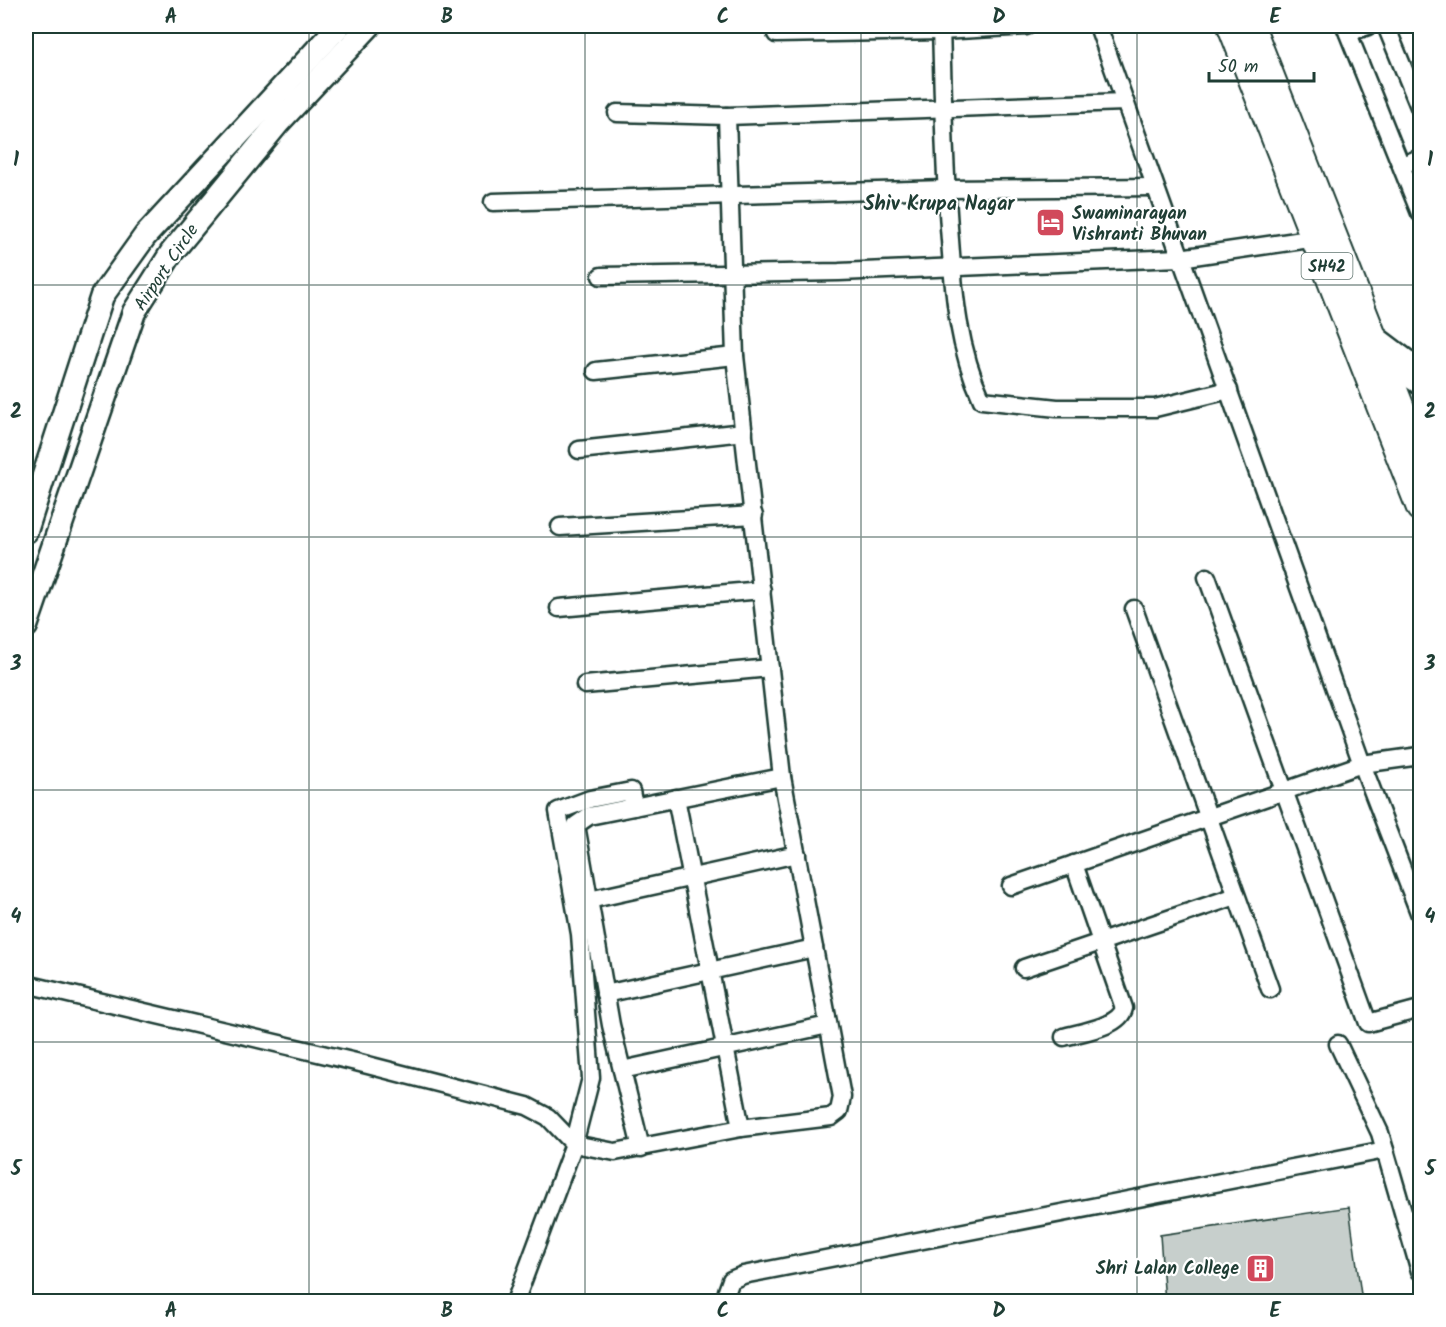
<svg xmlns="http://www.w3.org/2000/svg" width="1446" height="1327" font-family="Kalam,sans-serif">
	<rect width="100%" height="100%" fill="#fff"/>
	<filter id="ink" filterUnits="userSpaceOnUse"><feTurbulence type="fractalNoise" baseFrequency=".0167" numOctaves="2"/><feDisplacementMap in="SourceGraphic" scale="12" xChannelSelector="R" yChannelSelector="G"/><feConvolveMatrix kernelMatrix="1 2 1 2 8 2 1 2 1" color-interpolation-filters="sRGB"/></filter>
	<g filter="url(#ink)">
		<path fill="#c7cfcc" stroke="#1f3d34" stroke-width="1.5" d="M1349 1207 1362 1302H1165L1160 1235Z"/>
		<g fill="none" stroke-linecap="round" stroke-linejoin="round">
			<defs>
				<g id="minor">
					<path d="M941 26C943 97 944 169 950 240 954 296 958 348 982 400L1057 408H1155L1229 390"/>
					<path d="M1098 26 1362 764 1420 915"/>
					<path d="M1345 26 1420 213"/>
					<path d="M1386 26 1420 109"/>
					<path d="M1348 33 1368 26"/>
					<path d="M776 34 941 31 1027 26"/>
					<path d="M617 113 727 116 1125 102"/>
					<path d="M1402 165 1420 158"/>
					<path d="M493 202 946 189 1154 187"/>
					<path d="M601 276 839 272 1180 258 1316 238"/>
					<path d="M1375 334 1420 368"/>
					<path d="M596 371 735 356"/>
					<path d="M579 450 744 432"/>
					<path d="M560 527 754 515"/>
					<path d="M1207 577 1368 1023 1420 1009"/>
					<path d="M559 608 762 590"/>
					<path d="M1134 609 1270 989"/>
					<path d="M585 685 770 668"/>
					<path d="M676 798 741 1128"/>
					<path d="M1011 886 1362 764 1420 756"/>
					<path d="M589 900 797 854"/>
					<path d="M1024 968 1236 896"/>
					<path d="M26 984 356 1062 527 1106 548 1117 574 1144 615 1152 741 1128 831 1117 839 1111 842 1097 782 777 735 356 727 116"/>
					<path d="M605 994 814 948"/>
					<path d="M1064 1037C1081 1032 1120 1027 1124 1008L1074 864"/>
					<path d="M1338 1044 1380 1133 1420 1271"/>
					<path d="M622 1070 828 1025"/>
					<path d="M641 1148 611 1025 576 825 589 816 782 777"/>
					<path d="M515 1302 574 1144 591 1078 580 934 558 811 590 799 631 791 634 807"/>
					<path d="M727 1302V1291L731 1280 743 1275 1385 1150"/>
				</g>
				<g id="secondary">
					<path d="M1375 352 1420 383"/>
					<path d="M26 531 102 296 145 236 339 26"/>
					<path d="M26 626 134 312 172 252 278 123 369 26"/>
				</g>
				<g id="primary">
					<path d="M1231 26 1420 508"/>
					<path d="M1251 26 1420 456"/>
				</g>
			</defs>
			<use href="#minor" stroke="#1f3d34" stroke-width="21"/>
			<use href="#secondary" stroke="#1f3d34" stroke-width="27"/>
			<use href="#primary" stroke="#1f3d34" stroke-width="30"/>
			<use href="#minor" stroke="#fff" stroke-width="16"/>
			<use href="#secondary" stroke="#fff" stroke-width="22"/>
			<use href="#primary" stroke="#fff" stroke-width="26"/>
		</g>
	</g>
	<path fill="none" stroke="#1f3d34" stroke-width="1.5" stroke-opacity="0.55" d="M309 26V1302M585 26V1302M861 26V1302M1137 26V1302M26 285H1420M26 537H1420M26 790H1420M26 1042H1420"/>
	<defs>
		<symbol id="hotel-square" viewBox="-11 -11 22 22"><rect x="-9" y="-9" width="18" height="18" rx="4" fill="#d1495b" stroke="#fff"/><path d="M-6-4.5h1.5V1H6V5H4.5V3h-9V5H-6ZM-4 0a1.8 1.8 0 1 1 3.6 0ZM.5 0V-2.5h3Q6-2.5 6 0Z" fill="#fff"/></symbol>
		<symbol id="building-square" viewBox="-11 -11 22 22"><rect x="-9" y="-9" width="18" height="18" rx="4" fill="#d1495b" stroke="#fff"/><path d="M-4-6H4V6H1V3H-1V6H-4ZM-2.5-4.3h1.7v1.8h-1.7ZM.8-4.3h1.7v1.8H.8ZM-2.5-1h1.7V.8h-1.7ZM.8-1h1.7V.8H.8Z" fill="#fff"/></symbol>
	</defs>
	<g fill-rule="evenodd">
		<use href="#hotel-square" x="1034" y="206" width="33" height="33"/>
		<use href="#building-square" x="1244" y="1252" width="33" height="33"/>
	</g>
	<g text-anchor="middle" stroke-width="4.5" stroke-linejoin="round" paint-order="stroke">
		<rect fill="#fff" stroke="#627771" stroke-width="1.5" x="1301.5" y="253" width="51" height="26" rx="4.5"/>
		<g font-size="16" font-weight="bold" fill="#1f3d34">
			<text x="1327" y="272">SH42</text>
		</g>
		<g font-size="18" font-weight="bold" fill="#1f3d34" stroke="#fff" text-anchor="start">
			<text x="1072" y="219">Swaminarayan<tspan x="1072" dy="21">Vishranti Bhuvan</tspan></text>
			<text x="1239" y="1274" text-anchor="end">Shri Lalan College</text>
		</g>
		<g font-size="18" fill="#1f3d34" stroke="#fff">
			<text transform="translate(166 267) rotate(-56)" y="6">Airport Circle</text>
		</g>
		<g font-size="20" font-weight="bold" fill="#1f3d34" stroke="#fff">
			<text x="939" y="210">Shiv Krupa Nagar</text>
		</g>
	</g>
	<rect width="1446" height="1327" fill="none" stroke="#fff" stroke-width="66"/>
	<path d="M1209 72v9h105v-9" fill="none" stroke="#1f3d34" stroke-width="3"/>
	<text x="1218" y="72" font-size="18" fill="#1f3d34" stroke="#ffffff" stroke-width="4.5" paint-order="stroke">50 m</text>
	<rect x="33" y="33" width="1380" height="1261" fill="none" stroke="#1f3d34" stroke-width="2"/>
	<g font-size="20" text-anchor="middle" font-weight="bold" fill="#1f3d34">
		<text x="171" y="23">A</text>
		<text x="447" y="23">B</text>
		<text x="723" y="23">C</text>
		<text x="999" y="23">D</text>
		<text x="1275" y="23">E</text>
		<text x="16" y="166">1</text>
		<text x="1430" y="166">1</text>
		<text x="16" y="418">2</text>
		<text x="1430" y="418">2</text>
		<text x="16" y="670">3</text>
		<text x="1430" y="670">3</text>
		<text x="16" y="923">4</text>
		<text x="1430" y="923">4</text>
		<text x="16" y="1175">5</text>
		<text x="1430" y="1175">5</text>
		<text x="171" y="1317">A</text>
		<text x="447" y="1317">B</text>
		<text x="723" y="1317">C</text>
		<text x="999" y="1317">D</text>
		<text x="1275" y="1317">E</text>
	</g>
</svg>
